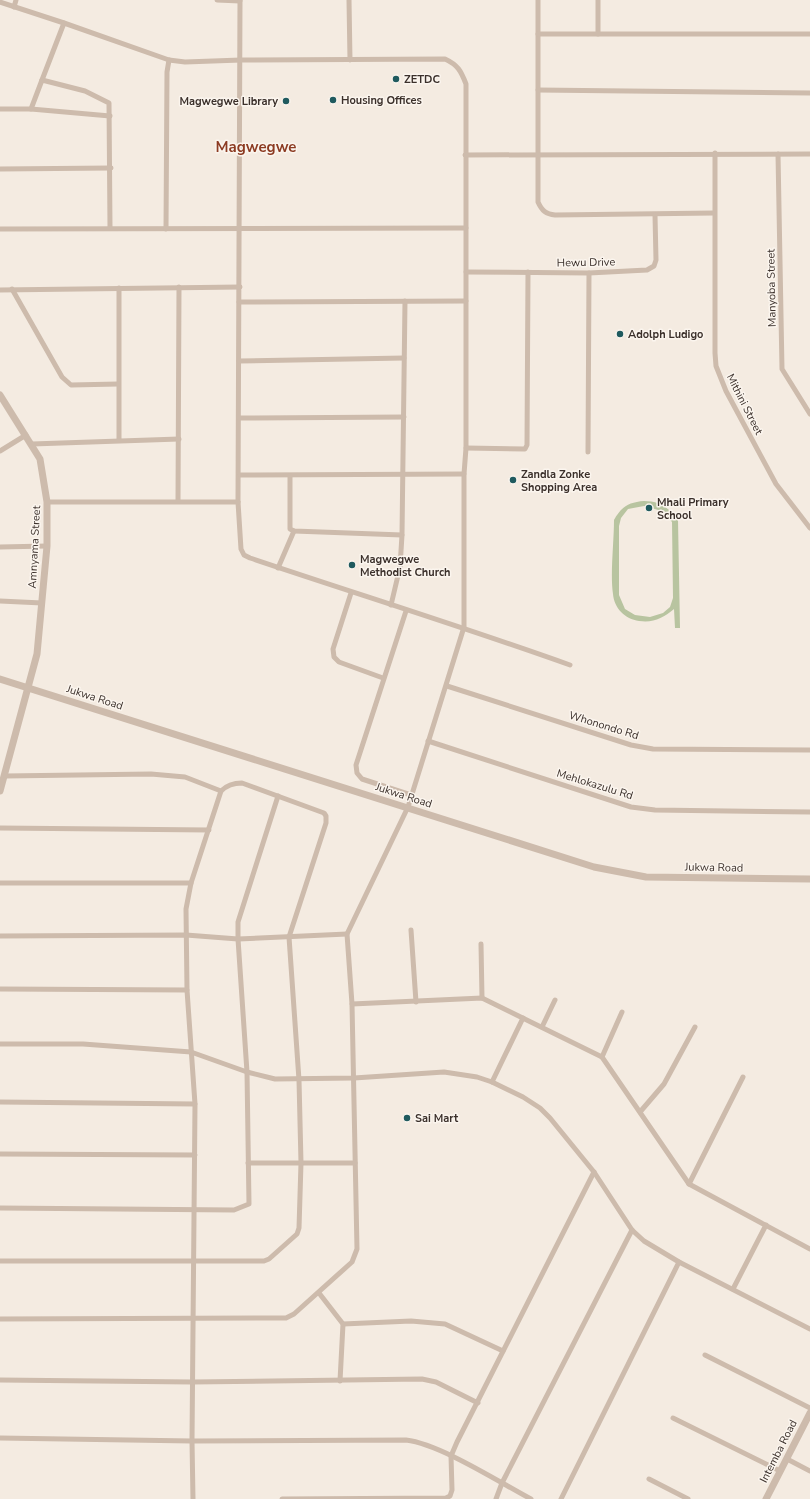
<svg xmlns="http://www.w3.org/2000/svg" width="810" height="1499" font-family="'Nunito Sans',sans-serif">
	<rect width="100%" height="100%" fill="#f4ebe1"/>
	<path fill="#b8c4a0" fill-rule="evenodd" d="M644 501C660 501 669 508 678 520L680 628H675L674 609C663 618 654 623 639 621 625 619 614 608 613 594 610 574 614 542 614 520 621 507 629 502 644 501ZM644 506 662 511 672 522 673 598 670 607 663 613 650 617 635 615 625 609 619 595V526L621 518 628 509Z"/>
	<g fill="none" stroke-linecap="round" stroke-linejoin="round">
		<g stroke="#cdbbac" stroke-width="5">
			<path d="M217 0 240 1"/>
			<path d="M240 0 238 502 241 549 244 555 250 558C357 594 464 627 570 665"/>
			<path d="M349 0 350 60"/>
			<path d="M538 0V202C542 211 546 214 555 215L714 213"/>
			<path d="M598 0V34"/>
			<path d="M0 2 64 23 169 60 185 62 241 60 445 59C458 65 461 71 466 84V448L464 474V627L408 807 347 934 352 1004 357 1249 352 1262 294 1314 286 1318 0 1319"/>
			<path d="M14 7 16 0"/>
			<path d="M538 34H810"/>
			<path d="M42 80 64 23"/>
			<path d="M538 90 810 93"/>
			<path d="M0 109H31L42 80 85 91 109 103 110 228"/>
			<path d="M31 109 110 116"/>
			<path d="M715 153V353L716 366 726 391 776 484 810 528"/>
			<path d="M778 154 782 369 810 414"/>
			<path d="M465 155 810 154"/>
			<path d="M0 169 111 168"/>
			<path d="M0 229 466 228"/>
			<path d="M166 229 167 72 169 60"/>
			<path d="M466 272 589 273 647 270 654 266 656 260 655 215"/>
			<path d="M119 288V440"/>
			<path d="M12 289 62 377 71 385 118 384"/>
			<path d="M0 290 240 287"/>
			<path d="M239 302 466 301"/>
			<path d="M239 361 404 358"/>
			<path d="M239 418 404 417"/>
			<path d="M32 444 179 439"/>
			<path d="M466 448 525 449 527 445 528 272"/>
			<path d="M0 451 26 435"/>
			<path d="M588 452 589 273"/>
			<path d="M240 475 464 474"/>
			<path d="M290 476V529L294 531 402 535"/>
			<path d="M178 501 179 287"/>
			<path d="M47 502H238"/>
			<path d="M0 547 47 546"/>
			<path d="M278 568 294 531"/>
			<path d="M351 593 333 649 334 657 339 662 383 678"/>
			<path d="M0 601 42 603"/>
			<path d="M391 605 400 567 402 535 405 301"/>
			<path d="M406 611 356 765 357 773 362 779 411 795"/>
			<path d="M447 686 631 745 653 749 810 750"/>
			<path d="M428 741 631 807 655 810 810 812"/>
			<path d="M5 776 151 774 185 777 221 791"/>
			<path d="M0 828 209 830"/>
			<path d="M0 883H191"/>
			<path d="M411 930 416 1002"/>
			<path d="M0 936 186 935 238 939 347 934"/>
			<path d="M481 944 482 998"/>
			<path d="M0 989 187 990"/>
			<path d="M352 1004 482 998 602 1057 689 1184 810 1249"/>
			<path d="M542 1027 555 1000"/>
			<path d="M0 1044H83L191 1052 247 1072 275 1079 354 1078 444 1072 477 1077 492 1082 523 1097 540 1108 550 1118 594 1172 632 1230 644 1241 679 1262 810 1329"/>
			<path d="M602 1057 622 1012"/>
			<path d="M492 1082 523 1018"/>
			<path d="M0 1102 195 1104"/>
			<path d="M640 1112 664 1084 695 1027"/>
			<path d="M0 1154 195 1155"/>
			<path d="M248 1163H355"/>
			<path d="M689 1184 743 1077"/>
			<path d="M0 1208 234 1210 249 1204 247 1072 238 939V922L278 796"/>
			<path d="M0 1261H264L269 1259 297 1234 299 1228 301 1163 299 1080 289 937 326 823V816L324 813 242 783C234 783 227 785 221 791L191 883 186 909 187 990 195 1104 192 1441 193 1499"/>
			<path d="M733 1289 766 1225"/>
			<path d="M319 1293 343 1324 340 1381"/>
			<path d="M343 1324 411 1321 445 1324 503 1351"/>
			<path d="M705 1355 810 1408"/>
			<path d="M0 1380 192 1382 422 1379 436 1382 478 1403"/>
			<path d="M673 1418 780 1471"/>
			<path d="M0 1438 192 1441 406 1440C440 1444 499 1482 531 1499"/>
			<path d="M787 1459 810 1471"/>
			<path d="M649 1479 688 1499"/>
			<path d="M282 1499 446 1498 450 1496 452 1490 451 1456 457 1442 594 1172"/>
			<path d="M496 1499 502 1483 632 1230"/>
			<path d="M561 1499 679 1262"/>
		</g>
		<g stroke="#cdbbac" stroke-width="7">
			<path d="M0 395 40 459 47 502V546L37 654 0 791"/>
			<path d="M0 679 594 867 646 877 810 879"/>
			<path d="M766 1499 810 1413"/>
		</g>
	</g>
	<g fill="#1f5a5e" stroke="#fbf5ee" stroke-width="1.5">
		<circle cx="396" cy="79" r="4"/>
		<circle cx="333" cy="100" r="4"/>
		<circle cx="286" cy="101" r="4"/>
		<circle cx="620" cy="334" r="4"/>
		<circle cx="513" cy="480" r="4"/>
		<circle cx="649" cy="508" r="4"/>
		<circle cx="352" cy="565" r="4"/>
		<circle cx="407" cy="1118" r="4"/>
	</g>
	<g text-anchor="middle" stroke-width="3" stroke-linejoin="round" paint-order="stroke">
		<g font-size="11" font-weight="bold" fill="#3b302b" stroke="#fbf5ee" text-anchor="start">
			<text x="404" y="83">ZETDC</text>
			<text x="341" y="104">Housing Offices</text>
			<text x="278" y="105" text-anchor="end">Magwegwe Library</text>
			<text x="628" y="338">Adolph Ludigo</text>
			<text x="521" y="478">Zandla Zonke<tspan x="521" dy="13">Shopping Area</tspan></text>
			<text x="657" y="506">Mhali Primary<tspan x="657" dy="13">School</tspan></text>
			<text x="360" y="563">Magwegwe<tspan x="360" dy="13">Methodist Church</tspan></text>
			<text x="415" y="1122">Sai Mart</text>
		</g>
		<g font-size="11" fill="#3b302b" stroke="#fbf5ee">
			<text transform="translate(586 262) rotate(-1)" y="4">Hewu Drive</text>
			<text transform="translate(771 288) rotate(-91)" y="4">Manyoba Street</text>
			<text transform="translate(745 404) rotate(63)" y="4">Mithini Street</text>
			<text transform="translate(34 547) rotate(-87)" y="4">Amnyama Street</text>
			<text transform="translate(95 697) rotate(18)" y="4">Jukwa Road</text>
			<text transform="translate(604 725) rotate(17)" y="4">Whonondo Rd</text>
			<text transform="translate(595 784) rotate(17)" y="4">Mehlokazulu Rd</text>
			<text transform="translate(404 795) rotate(18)" y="4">Jukwa Road</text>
			<text transform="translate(714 867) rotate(1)" y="4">Jukwa Road</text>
			<text transform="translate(778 1451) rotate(-63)" y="4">Intemba Road</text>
		</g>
		<g font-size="15" font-weight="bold" fill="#8c3b22" stroke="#fbf5ee">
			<text x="256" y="152">Magwegwe</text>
		</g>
	</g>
</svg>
